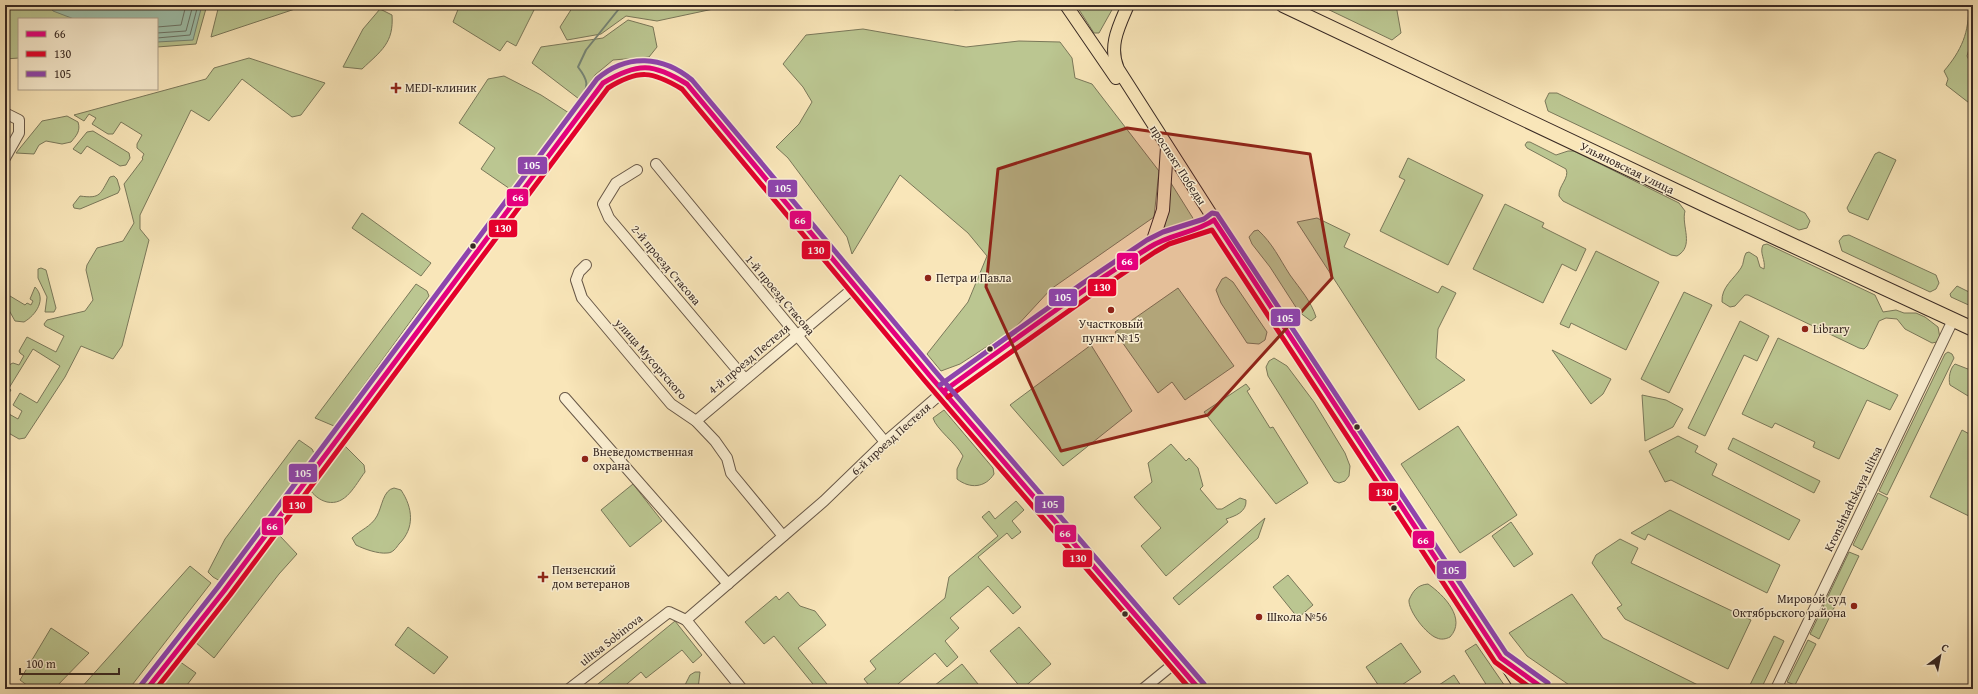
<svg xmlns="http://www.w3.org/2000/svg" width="1978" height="694" font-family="'Gentium Book Plus',serif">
	<rect width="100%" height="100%" fill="#f9e6b9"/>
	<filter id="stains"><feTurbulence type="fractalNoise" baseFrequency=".005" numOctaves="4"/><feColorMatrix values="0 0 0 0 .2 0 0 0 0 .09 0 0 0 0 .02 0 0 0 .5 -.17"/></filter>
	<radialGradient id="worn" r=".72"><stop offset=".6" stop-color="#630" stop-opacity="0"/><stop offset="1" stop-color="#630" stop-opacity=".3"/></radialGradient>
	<g fill="#bbc691" stroke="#7a785a">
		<path d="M5 5H207L196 44 157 47V19H19V58L5 59Z"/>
		<path d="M219 5H307L211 37Z"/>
		<path d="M469 5H527L534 10 516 46 507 41 500 51 453 22 459 7Z"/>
		<path d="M574 5H732L657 21 626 16 601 34 567 40 560 27Z"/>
		<path d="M1076 5H1113V8L1099 33H1094Z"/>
		<path d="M1319 5H1396L1401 33 1392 40Z"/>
		<path d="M1968 5H1973V35L1967 56 1973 68V106L1946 85 1948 79 1944 71C1961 51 1970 32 1968 5Z"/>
		<path d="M380 9 392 15C394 43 381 51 362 69L343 67 363 29Z"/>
		<path d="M628 20 653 27 657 47 649 57 613 60 595 75 579 99 532 63 541 47 603 38Z"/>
		<path d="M863 29 966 47 1019 41 1060 42 1072 58 1075 78 1092 84 1159 171 1154 217 1051 289 1014 329 960 364 941 371 927 354 968 302 987 256 968 233 900 175 852 254 847 237 788 158 776 147 799 124 812 102 803 87 783 64 806 35Z"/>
		<path d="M249 58 325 83 301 115 292 117 242 79 209 121 191 110 140 215V229L149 240 122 346 113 359 81 346 65 377 25 438 19 439 5 431V417L7 418 9 414 18 419 22 411 13 405 20 393 37 403 60 366 33 349 9 388 11 390 5 399C5 388 1 367 13 363L19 365 24 356 20 353 19 351 27 337 56 352 64 336 45 326 44 324 47 320 85 311 93 300 86 270 87 265 97 248 123 241 134 223 124 184 143 159 142 158 144 154 137 148V144L142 135 121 122 113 134H108L92 124 96 118 89 114 84 121 74 115 206 79 214 68Z"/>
		<path d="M504 76 541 95 569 113 513 191 481 169 495 148 459 123 488 79Z"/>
		<path d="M1549 93H1557L1805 213 1810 221 1807 228 1799 230 1548 111 1545 101Z"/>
		<path d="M67 116 78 122C81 131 76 136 71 142L62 144 46 141 39 145 34 154 16 153 42 121Z"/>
		<path d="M93 131 129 153 130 158 126 165 120 166 87 146 81 154 73 149 87 132Z"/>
		<path d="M1527 142H1530L1556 155 1568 151H1574L1679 203 1685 211C1681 226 1695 246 1677 256L1671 255 1563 201 1559 196C1558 186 1570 178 1566 169L1527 148 1525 145Z"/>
		<path d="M1879 152 1896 160 1868 220 1849 212 1847 208 1875 154Z"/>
		<path d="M1408 158 1483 195 1448 265 1380 231 1405 180 1399 177Z"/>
		<path d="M114 176 117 179 120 189 118 193 80 209 74 208 73 205 80 196C101 199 100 194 110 177Z"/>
		<path d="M1169 180 1196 223 1186 224 1164 234Z"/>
		<path d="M1505 204 1544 223 1542 227 1586 249 1576 271 1562 264 1543 303 1473 269Z"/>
		<path d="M362 213 431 263 421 276 352 228Z"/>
		<path d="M1317 218 1350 234 1344 247 1438 293 1442 286 1456 293 1438 329 1436 358 1465 380 1419 410 1297 222Z"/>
		<path d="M1258 230C1273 244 1279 258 1290 275 1300 289 1311 301 1316 317L1311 321 1299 312 1270 267 1252 244 1249 237 1254 231Z"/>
		<path d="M1849 235 1936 275 1939 283 1936 289 1930 292 1842 251 1839 241 1843 236Z"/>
		<path d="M1767 244 1875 295 1883 312 1896 310 1904 313H1916L1925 317 1938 327 1940 338 1937 342 1932 343 1905 329 1897 319 1886 318 1879 321 1867 346 1864 349 1859 348 1748 295H1745L1735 306 1730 307 1722 302C1721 287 1734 279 1741 268 1744 264 1743 258 1746 253L1749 252 1757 257 1760 267 1764 269C1766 260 1759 253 1763 245Z"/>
		<path d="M1596 251 1659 282 1626 350 1571 323 1569 328 1560 324Z"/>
		<path d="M41 268 46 270 56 308 54 312H45L47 297 38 278V269Z"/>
		<path d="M1226 277 1233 282 1267 332 1265 340 1259 344 1247 343 1221 303 1216 290 1222 279Z"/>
		<path d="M416 284 427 291 429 296 334 426 315 418Z"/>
		<path d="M1957 286 1973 294V307L1951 297 1950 294Z"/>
		<path d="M35 287C47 299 36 315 24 322L15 321 5 303V293L25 305 27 303 31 305 33 301 30 299Z"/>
		<path d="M1178 288 1234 366 1185 400 1172 382 1158 393 1115 332Z"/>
		<path d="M1684 292 1712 305 1669 393 1641 379Z"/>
		<path d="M1740 321 1769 336 1757 361 1744 355 1705 436 1688 428Z"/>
		<path d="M1778 338 1898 395 1890 410 1867 400 1839 459 1813 447 1815 442 1775 423 1772 428 1742 414Z"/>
		<path d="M1091 345 1132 411 1063 466 1010 405Z"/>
		<path d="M1552 350 1611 379 1603 394 1591 404Z"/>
		<path d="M1948 352 1952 354 1954 358 1887 495 1879 491 1945 354Z"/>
		<path d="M1274 358 1287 366 1314 402 1345 453 1350 466 1349 476 1345 481 1339 483 1334 481 1268 376 1266 367 1269 361Z"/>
		<path d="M1955 364 1973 371V399L1950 385C1948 379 1950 368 1955 364Z"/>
		<path d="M1246 384 1250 389 1247 391 1270 428 1273 427 1308 483 1276 504 1204 412Z"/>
		<path d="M1642 395 1666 400 1683 409 1673 427 1645 441Z"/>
		<path d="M944 410 993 468 994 474C985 488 970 489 957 479V469L963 456C956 443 936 429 933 418Z"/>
		<path d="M1458 426 1517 515 1460 553 1401 464Z"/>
		<path d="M1962 430 1973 436V518L1930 497Z"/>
		<path d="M1678 436 1698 446 1695 452 1717 464 1712 475 1800 520 1789 540 1671 480 1665 482 1649 451Z"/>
		<path d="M1733 438 1820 481 1814 493 1728 449Z"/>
		<path d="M299 440 312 449 316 457 220 581 213 577 208 572 225 539Z"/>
		<path d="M1171 444 1186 461 1189 458 1198 468 1203 486 1200 489 1217 509H1222L1240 498 1246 500C1247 512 1235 516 1226 519L1228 522 1166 576 1141 546 1161 528 1134 497 1152 482 1148 463Z"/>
		<path d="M345 446 364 465 365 472C355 485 346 506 327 502 319 500 314 495 309 489L341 449Z"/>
		<path d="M633 484 662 521 630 547 601 510Z"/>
		<path d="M394 488 401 490C413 508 415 528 399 544 396 548 393 553 387 553 378 554 364 549 356 545L352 538C360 530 371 527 377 516 382 507 383 490 394 488Z"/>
		<path d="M1878 493 1888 498 1862 550 1853 545Z"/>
		<path d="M1016 501 1024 510 1012 521 1021 532 1012 539 1007 533 978 557 1021 607 1013 614 988 586 950 618 959 628 945 641 958 657 947 667 935 653 892 689H872L864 679 876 669 870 661 945 598 949 577 998 536 982 517 989 511 995 519Z"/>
		<path d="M1670 510 1780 565 1767 593 1648 534 1645 540 1631 533Z"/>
		<path d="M1265 518 1258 538 1179 605 1173 598Z"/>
		<path d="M1511 522 1533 554 1514 567 1492 536Z"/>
		<path d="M272 535 280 536 297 554 279 574 214 658 195 642 194 636Z"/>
		<path d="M1620 539 1638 548 1631 563 1751 620 1728 669 1625 619 1617 608 1622 605 1592 563 1596 555Z"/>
		<path d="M1849 552 1859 556 1819 639 1810 634Z"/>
		<path d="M190 566 211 583 129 689H80Z"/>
		<path d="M1288 575 1313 605 1298 618 1273 587Z"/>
		<path d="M1428 584C1444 595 1467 619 1450 637 1446 639 1441 640 1437 638 1427 635 1408 611 1409 600 1413 591 1417 585 1428 584Z"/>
		<path d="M788 592 800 606 815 611 826 625 798 648 831 689H817L774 636 764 644 745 622 776 596 779 600Z"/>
		<path d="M1572 594 1603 638 1706 689H1575L1527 656 1509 633Z"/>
		<path d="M675 621 702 655 693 663 682 650 646 678 641 672 621 689H592Z"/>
		<path d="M408 627 448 657 434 674 395 645Z"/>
		<path d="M1019 627 1051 664 1022 689 990 651Z"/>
		<path d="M51 628 89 653 54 689H32L20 680Z"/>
		<path d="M1774 636 1784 641 1761 689H1748Z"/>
		<path d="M1808 640 1816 644 1795 685 1787 682Z"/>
		<path d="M1401 643 1421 672 1396 689H1381L1366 667Z"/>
		<path d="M1476 644 1507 689H1489L1465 651Z"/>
		<path d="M176 659 196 673 184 689H153Z"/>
		<path d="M962 664 982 689H930Z"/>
		<path d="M695 672H700L698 689H683L690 675Z"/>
		<path d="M1454 675 1463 689H1433Z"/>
	</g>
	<g fill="#9ec0ab" stroke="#758475">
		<path d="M49 5H202L193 40 157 42V19H74L53 11Z"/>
		<path d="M943 5H1017L1016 7 955 10Z"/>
	</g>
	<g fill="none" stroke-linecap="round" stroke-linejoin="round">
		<g stroke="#6b7467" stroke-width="1">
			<path d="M157 27 181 25 186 5"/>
			<path d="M157 33 186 31 193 5"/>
			<path d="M157 38 190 35 198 5"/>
		</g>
		<path stroke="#758475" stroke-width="2" d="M579 101C590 86 588 80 578 67L586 50 622 5"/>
		<defs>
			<g id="minor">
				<path d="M5 113 19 120V133L5 158"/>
				<path d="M656 164 885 442"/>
				<path d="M637 170 616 183 603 204 609 218 745 379"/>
				<path d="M586 265 579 272 576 280 582 298 671 404 696 421 715 441 727 458 731 473 783 536"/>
				<path d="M565 398 728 584"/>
				<path d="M696 421 856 286"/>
				<path d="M686 620 824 501 885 442 944 391"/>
				<path d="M569 689 669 612 686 620 742 689"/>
				<path d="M1143 689 1176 662"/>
				<path d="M1776 689 1953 320"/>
			</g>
			<g id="major">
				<path d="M1066 5 1116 78"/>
				<path d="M1128 5C1119 26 1108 46 1118 69L1290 338 1522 689"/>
				<path d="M1151 246 1163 210 1167 147"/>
				<path d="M944 391 1087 289 1151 246 1166 238 1207 225 1214 220"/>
				<path d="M1507 663 1544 689"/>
				<path d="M147 689 224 591 603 83C622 71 643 62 665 71 673 74 680 80 687 84L930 376 1199 689"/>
			</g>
			<path id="highway" d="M1283 5 1714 209 1973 329"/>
		</defs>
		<use href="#minor" stroke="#685848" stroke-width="12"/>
		<use href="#major" stroke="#382923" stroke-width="14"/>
		<use href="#highway" stroke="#382923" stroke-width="16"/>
		<use href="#minor" stroke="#fbefd2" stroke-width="10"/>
		<use href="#major" stroke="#f9e6b9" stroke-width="12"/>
		<use href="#highway" stroke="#f9e6b9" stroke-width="14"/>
		<defs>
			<g id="bus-1">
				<path d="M944 391C1012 342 1079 291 1150 247 1170 234 1195 233 1214 220L1501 658 1544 689"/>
				<path d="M147 689 224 591 603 83C638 62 653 63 687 84L930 376 1199 689"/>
			</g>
			<g id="bus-2">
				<path d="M948 397 1091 295 1155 252 1169 244 1212 230 1495 662 1532 689"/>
				<path d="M156 689 230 595 608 88C639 69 652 71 682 89L925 381 1190 689"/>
			</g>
			<g id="bus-3">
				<path d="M940 385 1083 283 1147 240 1163 232 1204 219 1212 213 1217 214 1506 653 1548 683"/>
				<path d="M141 685 218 587 597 79C627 53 663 56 692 80L935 371 1204 684"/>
			</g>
		</defs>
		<use href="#bus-1" stroke="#fbefd2" stroke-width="8"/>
		<use href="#bus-2" stroke="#fbefd2" stroke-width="8"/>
		<use href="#bus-3" stroke="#fbefd2" stroke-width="8"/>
		<use href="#bus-1" stroke="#e5007d" stroke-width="5"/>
		<use href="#bus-2" stroke="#e4002b" stroke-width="5"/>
		<use href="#bus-3" stroke="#8e44ad" stroke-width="5"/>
	</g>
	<path fill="#8f2418" fill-opacity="0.2" stroke="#8f2418" stroke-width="3" stroke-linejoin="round" d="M1127 128 1310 154 1332 278 1208 415 1061 451 986 287 998 169Z"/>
	<g fill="#8f2418" stroke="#fbefd2" stroke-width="1.5">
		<path d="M394 82h4v4h4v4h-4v4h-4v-4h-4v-4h4z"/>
		<circle cx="928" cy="278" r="4"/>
		<circle cx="1111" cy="310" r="4"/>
		<circle cx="1805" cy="329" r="4"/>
		<circle cx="585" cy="459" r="4"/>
		<path d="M541 571h4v4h4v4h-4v4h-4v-4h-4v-4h4z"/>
		<circle cx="1854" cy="606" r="4"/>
		<circle cx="1259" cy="617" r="4"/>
	</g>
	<g fill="#382923" stroke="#fbefd2" stroke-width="1.5">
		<circle cx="473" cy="246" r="3.5"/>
		<circle cx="990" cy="349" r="3.5"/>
		<circle cx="1357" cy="427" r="3.5"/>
		<circle cx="1394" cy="508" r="3.5"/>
		<circle cx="1125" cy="614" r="3.5"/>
	</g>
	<g text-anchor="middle" stroke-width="3" stroke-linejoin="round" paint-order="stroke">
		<g font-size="12" fill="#382923" stroke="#fbefd2" text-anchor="start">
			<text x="405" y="92">MEDI-клиник</text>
			<text x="936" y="282">Петра и Павла</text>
			<text x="1111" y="328" text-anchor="middle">Участковый<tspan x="1111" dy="14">пункт №15</tspan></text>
			<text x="1813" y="333">Library</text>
			<text x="593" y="456">Вневедомственная<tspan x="593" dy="14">охрана</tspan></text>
			<text x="552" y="574">Пензенский<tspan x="552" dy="14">дом ветеранов</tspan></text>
			<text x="1846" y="603" text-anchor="end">Мировой суд<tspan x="1846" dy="14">Октябрьского района</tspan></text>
			<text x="1267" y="621">Школа №56</text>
		</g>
		<g font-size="12" fill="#382923" stroke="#fbefd2">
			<text transform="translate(1178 165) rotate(57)" y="4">проспект Победы</text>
			<text transform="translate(1627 168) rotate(26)" y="4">Ульяновская улица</text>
			<text transform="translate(666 265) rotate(50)" y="4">2-й проезд Стасова</text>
			<text transform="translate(780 295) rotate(50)" y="4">1-й проезд Стасова</text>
			<text transform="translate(651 359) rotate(49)" y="4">улица Мусоргского</text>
			<text transform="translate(749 359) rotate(-40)" y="4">4-й проезд Пестеля</text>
			<text transform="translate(891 439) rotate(-42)" y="4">6-й проезд Пестеля</text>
			<text transform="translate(1853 499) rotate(-64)" y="4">Kronshtadtskaya ulitsa</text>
			<text transform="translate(611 640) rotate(-38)" y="4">ulitsa Sobinova</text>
		</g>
	</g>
	<g stroke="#fbefd2" stroke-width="1.5">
		<rect x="517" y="156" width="31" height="19" rx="4" fill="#8e44ad"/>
		<rect x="767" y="179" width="31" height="19" rx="4" fill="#8e44ad"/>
		<rect x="506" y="188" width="23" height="19" rx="4" fill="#e5007d"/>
		<rect x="789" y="210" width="23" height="20" rx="4" fill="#e5007d"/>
		<rect x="488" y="219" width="30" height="19" rx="4" fill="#e4002b"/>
		<rect x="801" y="240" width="30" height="20" rx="4" fill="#e4002b"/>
		<rect x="1116" y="252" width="23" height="19" rx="4" fill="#e5007d"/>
		<rect x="1087" y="278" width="30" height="19" rx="4" fill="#e4002b"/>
		<rect x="1048" y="288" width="30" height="19" rx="4" fill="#8e44ad"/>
		<rect x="1270" y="308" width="31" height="19" rx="4" fill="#8e44ad"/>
		<rect x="288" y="463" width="30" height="20" rx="4" fill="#8e44ad"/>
		<rect x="1368" y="482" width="31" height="20" rx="4" fill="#e4002b"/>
		<rect x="1034" y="495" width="31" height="19" rx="4" fill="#8e44ad"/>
		<rect x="282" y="495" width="31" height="19" rx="4" fill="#e4002b"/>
		<rect x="261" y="517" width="23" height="19" rx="4" fill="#e5007d"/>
		<rect x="1054" y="524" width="23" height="19" rx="4" fill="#e5007d"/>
		<rect x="1412" y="530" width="23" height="19" rx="4" fill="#e5007d"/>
		<rect x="1062" y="549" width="31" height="19" rx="4" fill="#e4002b"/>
		<rect x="1436" y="560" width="31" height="20" rx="4" fill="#8e44ad"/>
	</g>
	<g font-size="11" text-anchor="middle" font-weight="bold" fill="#fff">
		<text x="532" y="169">105</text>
		<text x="783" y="192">105</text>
		<text x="518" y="201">66</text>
		<text x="800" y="224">66</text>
		<text x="503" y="232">130</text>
		<text x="816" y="254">130</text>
		<text x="1127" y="265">66</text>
		<text x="1102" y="291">130</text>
		<text x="1063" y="301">105</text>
		<text x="1285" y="322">105</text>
		<text x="303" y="477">105</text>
		<text x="1384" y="496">130</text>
		<text x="1050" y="508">105</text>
		<text x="297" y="509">130</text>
		<text x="272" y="530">66</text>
		<text x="1065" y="537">66</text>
		<text x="1423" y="544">66</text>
		<text x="1078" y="562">130</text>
		<text x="1451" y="574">105</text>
	</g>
	<rect width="1978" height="694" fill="none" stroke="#f9e6b9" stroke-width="20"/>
	<rect x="6" y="6" width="1966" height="682" fill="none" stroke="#382923" stroke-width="2"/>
	<rect x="10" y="10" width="1958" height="674" fill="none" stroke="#382923"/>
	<rect x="18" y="18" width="140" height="72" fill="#fbefd2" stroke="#ada08c"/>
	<rect x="26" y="31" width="20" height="6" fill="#e5007d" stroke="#ada08c"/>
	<text x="54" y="38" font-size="12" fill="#382923">66</text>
	<rect x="26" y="51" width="20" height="6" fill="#e4002b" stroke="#ada08c"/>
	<text x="54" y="58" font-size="12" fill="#382923">130</text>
	<rect x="26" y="71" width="20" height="6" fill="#8e44ad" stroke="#ada08c"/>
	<text x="54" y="78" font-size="12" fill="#382923">105</text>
	<g transform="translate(1940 656) rotate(32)" stroke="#fbefd2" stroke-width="3" paint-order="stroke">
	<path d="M0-3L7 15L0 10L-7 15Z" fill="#382923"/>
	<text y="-6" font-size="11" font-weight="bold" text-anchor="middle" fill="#382923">С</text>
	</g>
	<path d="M20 668v6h99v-6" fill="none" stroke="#382923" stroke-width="2"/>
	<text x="26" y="668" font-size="12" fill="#382923" stroke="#fbefd2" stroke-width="3" paint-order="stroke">100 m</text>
	<rect width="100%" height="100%" filter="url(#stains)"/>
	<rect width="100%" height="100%" fill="url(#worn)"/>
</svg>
